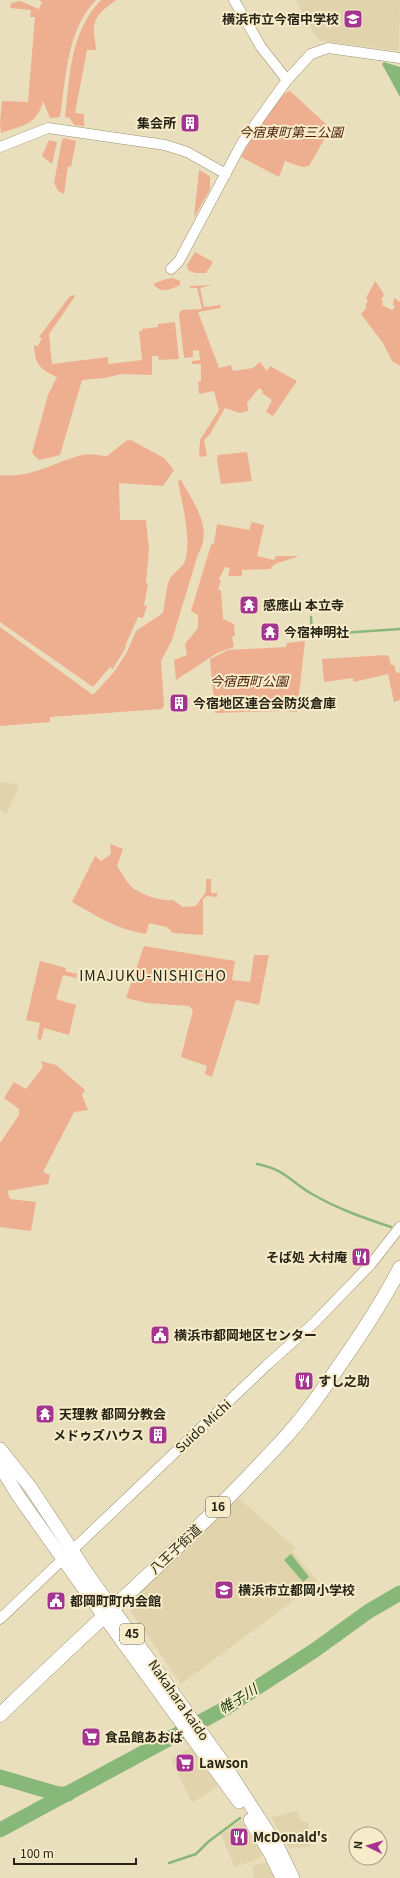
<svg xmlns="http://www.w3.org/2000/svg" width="400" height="1878" font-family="Georgia,'Noto Sans JP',serif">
	<rect width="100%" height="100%" fill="#eadfbd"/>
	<g fill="#e1d3ab">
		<path d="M296 0H400L399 51 322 41 316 37Z"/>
		<path d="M0 782 17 784 19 786 6 815 0 809Z"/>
		<path d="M238 1498 296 1548 292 1551 317 1580V1583L181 1684 131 1612V1608L137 1601 133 1597Z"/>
		<path d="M190 1748 218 1786 192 1803 171 1759Z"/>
		<path d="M297 1811 300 1821 308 1822 310 1847 289 1848 271 1817Z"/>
		<path d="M241 1820 262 1855 260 1858 235 1867 221 1835Z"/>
		<path d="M266 1862 274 1878H254L253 1866Z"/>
	</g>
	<g fill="#eeae90">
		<path d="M39 0H96C67 29 66 78 60 117L50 118 43 101C37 125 23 125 1 133L0 122 2 101 28 102 35 17H30L31 10 10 8 11 3 20 1 39 9 42 2Z"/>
		<path d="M101 0H116C107 7 94 15 94 28 93 35 96 42 96 50H87L75 113 84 114V126L74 125 70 118 65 117C70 75 70 32 101 0Z"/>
		<path d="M290 91 328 126 329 131 309 166 302 167 285 161 279 177 241 157C249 143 277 94 290 91Z"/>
		<path d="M64 138 76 141 71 167 68 166 64 194 58 191 54 183 62 140Z"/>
		<path d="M49 140 57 142 52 164 42 156Z"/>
		<path d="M199 170 210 176V189L194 218Z"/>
		<path d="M195 252 213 262 206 273H195L188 270 187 265Z"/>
		<path d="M173 278 180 281V285C170 290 161 294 153 284L166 279Z"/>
		<path d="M375 281 384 294 381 300 383 301 382 305 392 310 395 307 393 305 394 298 400 302V366L392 361 383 343 361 314 367 307 365 306 368 301 366 298Z"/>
		<path d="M212 285 200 288 204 307 221 305 220 308 198 312 219 368 231 365 233 371 253 368 260 362 267 371 270 366 297 381 273 416 266 412 272 400 262 393 263 391 259 388 247 403 248 411 240 413 225 408 210 434 204 440 207 456 199 457 200 440 219 410 214 391 199 394 198 382 201 381V364H192V361L200 360 199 351 193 350V357L184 358 179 315 181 310 202 309 197 288H190V286Z"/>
		<path d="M76 295 49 334 52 364 108 357V364L142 360 139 331H142V329L158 327V324L175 322 179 359 159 360 158 356H152V375L122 374 104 378 82 380 60 455 39 460 32 453 48 395 57 377C39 369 35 364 34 345L38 346 42 338 39 337 70 296Z"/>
		<path d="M131 440 164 458 174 470 163 486 119 483 120 520H146L149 549 146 583 148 584 144 605 147 606 143 618 138 617 125 646 126 647 113 669 110 667 93 687 0 622V475C30 479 55 462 82 455 90 453 99 456 107 456L126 441Z"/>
		<path d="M247 452 252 481 221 484 217 460 218 455Z"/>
		<path d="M181 480C193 502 214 529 198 554L172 640 161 661 164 706 162 709 50 717V722L0 726V627L93 695 114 672 127 652 136 631 163 613C165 605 166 584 171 577 175 571 182 568 185 561 192 539 182 504 178 481Z"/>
		<path d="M252 522 264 525 257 556 274 560 276 556H299L275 564 270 569 242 570V576H228L230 568 225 567 219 579 221 581 218 590H221L223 619 234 624 235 636 232 637 234 647 217 653 176 680 174 660 187 655 185 644 198 628V615L191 611 211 545 214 543 217 524 249 530Z"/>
		<path d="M305 641 297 712 284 711 215 713 210 659 228 650 286 647 287 643Z"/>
		<path d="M386 655 389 657 391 665H394L396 672 400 673V700L394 702 388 674 354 682 353 678 324 682 322 659Z"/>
		<path d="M110 844 123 849 117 866C122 873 127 884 134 889 145 896 161 901 173 900L183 907 196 906 206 892V879H211V893H217V897L207 896 203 899V935L173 933 167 927 149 923 146 934C118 930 96 916 72 902L95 856 101 861 111 854Z"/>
		<path d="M144 946 235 961 232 980 250 982 254 955H269L259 1005 236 1000 212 1077 205 1074 207 1066 181 1057 193 1010 189 1006 147 1003 126 998Z"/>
		<path d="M40 961 66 968 65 971 77 974 76 978 63 975 56 999 76 1005 69 1035 44 1028 41 1040 37 1039 40 1023 26 1020Z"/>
		<path d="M41 1061 56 1065 85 1090 82 1095 88 1110 74 1112 43 1172 50 1175 48 1184 7 1191 10 1199 36 1202 31 1231 0 1227V1143L19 1115V1109L4 1098 14 1082 26 1089 43 1067Z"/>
	</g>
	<g fill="#88b879">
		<path d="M384 62 400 67V97L382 64Z"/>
		<path d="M291 1554 309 1577 303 1582 284 1560Z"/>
	</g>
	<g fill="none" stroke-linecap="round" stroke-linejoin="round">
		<g stroke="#88b879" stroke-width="2.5">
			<path d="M311 617 312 635 400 629"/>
			<path d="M257 1164C287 1170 289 1181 312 1194 338 1209 364 1218 391 1227"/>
			<path d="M169 1863 196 1854 208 1842 240 1818"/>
		</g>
		<g stroke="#88b879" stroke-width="15">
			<path d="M0 1777 58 1794H68"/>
			<path d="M0 1830 224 1709 315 1650 369 1611 400 1593"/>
		</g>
		<defs>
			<g id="tertiary">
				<path d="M234 0 261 47 287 80"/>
				<path d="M0 147 48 128 165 145 187 152 226 174"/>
				<path d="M171 269 179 261 242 143 287 80 311 54 328 48 400 58"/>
				<path d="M0 1619 267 1365 315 1322 371 1264 400 1227"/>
			</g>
			<g id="primary">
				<path d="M0 1449 31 1488 89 1576 222 1761 279 1849 293 1878"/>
				<path d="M0 1466 19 1497 85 1590 239 1802"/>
				<path d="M250 1820 271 1855 282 1878"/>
			</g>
			<path id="trunk" d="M0 1715C93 1624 192 1539 280 1443 303 1419 322 1391 341 1363 362 1333 383 1301 400 1268"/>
		</defs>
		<use href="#tertiary" stroke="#9c9272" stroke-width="11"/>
		<use href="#primary" stroke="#9c9272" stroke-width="14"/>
		<use href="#trunk" stroke="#9c9272" stroke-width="15"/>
		<use href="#tertiary" stroke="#fff" stroke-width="10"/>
		<use href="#primary" stroke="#fff" stroke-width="13"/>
		<use href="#trunk" stroke="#fff" stroke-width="14"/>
	</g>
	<defs>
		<symbol id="school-square" viewBox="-11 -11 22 22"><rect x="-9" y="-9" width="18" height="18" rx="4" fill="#a53490" stroke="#f7ecca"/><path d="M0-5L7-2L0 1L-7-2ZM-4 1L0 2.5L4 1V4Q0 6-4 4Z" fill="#fff"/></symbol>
		<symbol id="building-square" viewBox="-11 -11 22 22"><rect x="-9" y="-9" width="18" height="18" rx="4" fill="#a53490" stroke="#f7ecca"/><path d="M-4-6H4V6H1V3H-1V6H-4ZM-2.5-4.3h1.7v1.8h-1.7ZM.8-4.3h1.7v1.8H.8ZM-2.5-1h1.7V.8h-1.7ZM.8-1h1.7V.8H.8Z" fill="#fff"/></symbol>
		<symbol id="temple-square" viewBox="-11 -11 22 22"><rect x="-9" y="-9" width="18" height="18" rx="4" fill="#a53490" stroke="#f7ecca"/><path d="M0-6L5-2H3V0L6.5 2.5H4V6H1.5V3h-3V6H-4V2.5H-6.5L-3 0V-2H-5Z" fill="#fff"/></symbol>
		<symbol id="restaurant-square" viewBox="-11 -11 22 22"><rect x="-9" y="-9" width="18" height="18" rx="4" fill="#a53490" stroke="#f7ecca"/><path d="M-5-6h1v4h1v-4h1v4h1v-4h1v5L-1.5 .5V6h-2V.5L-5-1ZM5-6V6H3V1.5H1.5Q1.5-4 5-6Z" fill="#fff"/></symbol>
		<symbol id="civic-square" viewBox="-11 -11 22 22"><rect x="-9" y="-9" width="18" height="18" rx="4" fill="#a53490" stroke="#f7ecca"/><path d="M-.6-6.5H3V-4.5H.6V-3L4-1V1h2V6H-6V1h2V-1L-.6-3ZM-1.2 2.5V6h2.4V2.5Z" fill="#fff"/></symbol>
		<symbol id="supermarket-square" viewBox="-11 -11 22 22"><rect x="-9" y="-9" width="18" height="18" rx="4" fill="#a53490" stroke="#f7ecca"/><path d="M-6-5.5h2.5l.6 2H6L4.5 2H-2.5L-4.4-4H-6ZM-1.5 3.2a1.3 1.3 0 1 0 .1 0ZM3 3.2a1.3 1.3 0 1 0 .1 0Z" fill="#fff"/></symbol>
	</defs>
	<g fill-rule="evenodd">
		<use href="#school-square" x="342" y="8" width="22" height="22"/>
		<use href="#building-square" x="179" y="112" width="22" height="22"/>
		<use href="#temple-square" x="238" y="594" width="22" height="22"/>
		<use href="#temple-square" x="259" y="621" width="22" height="22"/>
		<use href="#building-square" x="168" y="692" width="22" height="22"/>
		<use href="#restaurant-square" x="350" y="1246" width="22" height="22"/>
		<use href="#civic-square" x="149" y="1324" width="22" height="22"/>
		<use href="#restaurant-square" x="293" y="1370" width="22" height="22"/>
		<use href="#temple-square" x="34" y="1403" width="22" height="22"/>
		<use href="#building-square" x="147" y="1424" width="22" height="22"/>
		<use href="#school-square" x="213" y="1579" width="22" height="22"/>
		<use href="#civic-square" x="45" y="1590" width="22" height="22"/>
		<use href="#supermarket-square" x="80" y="1726" width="22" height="22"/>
		<use href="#supermarket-square" x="174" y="1752" width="22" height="22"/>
		<use href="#restaurant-square" x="228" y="1826" width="22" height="22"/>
	</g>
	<g text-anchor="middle" stroke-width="4" stroke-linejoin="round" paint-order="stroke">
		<g fill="#f7ecca" stroke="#655f4c" stroke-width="1">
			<rect x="206" y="1497" width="24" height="20" rx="3"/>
			<rect x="120" y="1624" width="24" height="20" rx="3"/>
		</g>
		<g font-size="12" font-weight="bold" fill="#272316">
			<text x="218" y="1511">16</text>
			<text x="132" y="1638">45</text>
		</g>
		<g font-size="13" font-weight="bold" fill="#272316" stroke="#f7ecca" text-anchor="start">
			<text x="339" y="24" text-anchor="end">横浜市立今宿中学校</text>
			<text x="176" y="128" text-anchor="end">集会所</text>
			<text x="263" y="610">感應山 本立寺</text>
			<text x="284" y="637">今宿神明社</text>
			<text x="193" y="708">今宿地区連合会防災倉庫</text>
			<text x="347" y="1262" text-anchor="end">そば処 大村庵</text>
			<text x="174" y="1340">横浜市都岡地区センター</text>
			<text x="318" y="1386">すし之助</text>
			<text x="59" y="1419">天理教 都岡分教会</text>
			<text x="144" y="1440" text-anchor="end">メドゥズハウス</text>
			<text x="238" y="1595">横浜市立都岡小学校</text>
			<text x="70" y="1606">都岡町町内会館</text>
			<text x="105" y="1742">食品館あおば</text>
			<text x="199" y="1768">Lawson</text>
			<text x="253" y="1842">McDonald's</text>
		</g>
		<g font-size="13" font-style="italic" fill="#4a1c03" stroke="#f7ecca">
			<text x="291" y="137">今宿東町第三公園</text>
			<text x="249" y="686">今宿西町公園</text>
		</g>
		<g font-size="13" fill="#272316" stroke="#f7ecca">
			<text transform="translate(203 1426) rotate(-43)" y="5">Suido Michi</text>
			<text transform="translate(175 1549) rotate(-43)" y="5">八王子街道</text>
			<text transform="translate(179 1700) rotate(55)" y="5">Nakahara kaido</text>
		</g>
		<g font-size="14" letter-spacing="1" fill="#272316" stroke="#f7ecca">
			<text x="153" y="981">IMAJUKU-NISHICHO</text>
		</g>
		<g font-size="14" font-style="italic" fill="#153509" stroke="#f7ecca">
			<text transform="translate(238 1699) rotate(-32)" y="5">帷子川</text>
		</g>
	</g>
	<g transform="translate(368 1846) rotate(275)"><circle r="19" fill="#f7ecca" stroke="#a49c82"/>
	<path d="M0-3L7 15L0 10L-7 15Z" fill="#a53490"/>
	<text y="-6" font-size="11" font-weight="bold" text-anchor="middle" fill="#272316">N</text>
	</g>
	<path d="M14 1858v6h122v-6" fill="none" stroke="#272316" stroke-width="2"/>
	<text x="20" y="1858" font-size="12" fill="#272316" stroke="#f7ecca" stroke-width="3" paint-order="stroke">100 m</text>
</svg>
